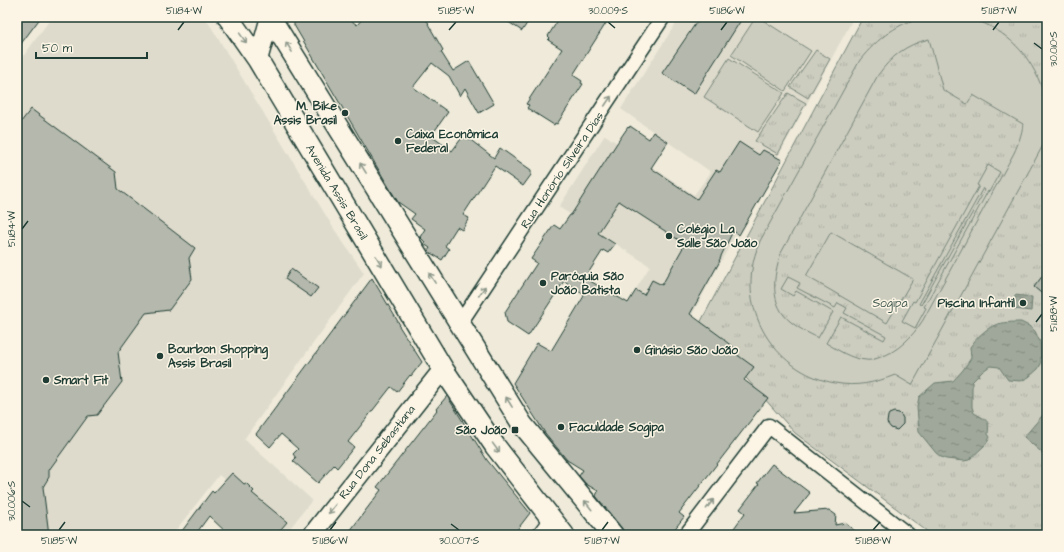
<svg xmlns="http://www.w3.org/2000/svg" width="1064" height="552" font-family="'Architects Daughter',sans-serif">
	<defs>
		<pattern id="grass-tufts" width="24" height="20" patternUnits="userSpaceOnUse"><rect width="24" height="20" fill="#cccdbf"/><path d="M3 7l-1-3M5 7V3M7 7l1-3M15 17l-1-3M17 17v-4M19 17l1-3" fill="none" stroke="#afb1a5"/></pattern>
		<pattern id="water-ripples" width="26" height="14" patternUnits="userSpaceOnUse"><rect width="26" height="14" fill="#9fa89a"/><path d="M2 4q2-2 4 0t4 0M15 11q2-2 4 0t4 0" fill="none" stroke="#818a7e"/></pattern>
	</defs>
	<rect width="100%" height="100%" fill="#efeada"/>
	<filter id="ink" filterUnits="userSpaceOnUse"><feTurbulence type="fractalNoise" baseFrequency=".025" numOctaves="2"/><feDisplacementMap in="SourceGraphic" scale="8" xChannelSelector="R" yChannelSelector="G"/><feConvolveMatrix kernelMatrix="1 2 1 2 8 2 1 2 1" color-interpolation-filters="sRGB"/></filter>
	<g filter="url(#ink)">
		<g fill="#dedbcc">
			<path d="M52 17H205L334 229 364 273 244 439 312 500 287 532 219 475 172 535H17V65Z"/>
			<path d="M680 17H854L626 436 568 402 650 266 559 207 605 135 694 195 711 172 621 109Z"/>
		</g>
		<g fill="url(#grass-tufts)" stroke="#76857a">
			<path d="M863 17H1047V535H932L795 433 699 325Z"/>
			<path d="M816 50 830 59 808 98 790 87Z"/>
			<path d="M788 93 806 103 778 154 755 141Z"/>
		</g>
		<g fill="#cccdbf" stroke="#76857a" fill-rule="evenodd">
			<path d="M756 17H758L811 51 785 91 731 55Z"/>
			<path d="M927 17C940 17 954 15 967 18 1000 25 1028 51 1040 83 1045 95 1045 109 1045 122L1047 123V138L912 385 895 375C875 383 856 387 835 383 783 374 744 323 752 270 753 260 756 251 760 241L860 60C877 39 899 21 927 17ZM929 39 943 90 967 104 973 95 1023 124C1022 134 1018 144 1014 153L923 320C912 337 898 352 878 358 874 359 870 361 866 360 851 359 838 350 826 343L841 317 884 340 886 336 844 313 847 308 838 303 835 308 797 288 800 283 788 277 781 289 793 296 796 291 833 312 818 338C809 333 799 329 791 322 769 305 773 276 781 253L878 75C892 56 905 45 929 39Z"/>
			<path d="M729 58 784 93 758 132 704 97Z"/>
			<path d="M988 165 1000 172 989 192 988 191 924 307 926 308 915 328 902 321 913 301 915 302 979 186 977 185ZM983 188 985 190 921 305 919 304Z"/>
			<path d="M831 232 913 279 887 323 806 276Z"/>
		</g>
		<g fill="url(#water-ripples)" stroke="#6c7d71">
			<path d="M1015 295 1032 297 1031 311 1014 309Z"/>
			<path d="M1021 322 1029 326 1035 331 1040 342 1041 364 1038 369 1029 377 1021 381 1008 380 999 367 990 366 983 371 972 382V407L974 413C986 420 990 419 988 434L990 437 988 441 985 445 969 460 964 461 946 459 941 457 936 453 919 432 917 407 919 397 935 383 953 381 963 370 971 358 970 347C978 336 989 325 1002 323 1009 322 1015 322 1021 322Z"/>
			<path d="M1047 410V457L1024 437Z"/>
		</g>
		<g fill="#b5b9ad" stroke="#1f3d34" fill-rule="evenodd">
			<path d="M17 17H41L17 49Z"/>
			<path d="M294 17H347L357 25 364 17H422L429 23 428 24 443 50 441 52 453 71 469 61 494 104 479 113 465 88 460 96 449 76 432 63 413 87 448 112 431 136 452 151 464 135 494 158 500 148 531 170V175L523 186 495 166 463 215 469 218 462 230 457 227 445 246 449 249 442 260 429 252 428 251 430 248 424 244 425 242 420 237 425 229 411 219 415 214 398 202 387 184 294 25Z"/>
			<path d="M501 17H531L522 31Z"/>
			<path d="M560 17H610L573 75 582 81 581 83 583 84 557 124 555 123 554 125 527 108 529 105 526 104 562 49 548 40 550 38 548 36Z"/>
			<path d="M700 17H743L694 94 662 73Z"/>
			<path d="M31 109 116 172 118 189 195 248 189 258 192 279 169 310 146 313 118 352 122 382 97 415 88 416 49 470V477L43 487 49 535H17V127Z"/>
			<path d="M630 126 649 139 653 132 668 142 651 168 697 199 716 170 720 172 739 142 759 155 763 150 782 160 739 235 733 231 721 256V257L719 261H720L690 314 724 339V340L738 351 736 354 754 367 744 380 768 398 679 513 684 517 670 535H627L596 496 598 491 586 484 579 476 583 470 567 460 545 433 513 383 537 343 551 351 584 296 583 295 584 294 564 281 528 336 507 322 505 312 537 263 531 259 554 225 560 229 570 215H571L617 143 628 127 629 128ZM619 201 685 244 662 285 652 280 644 295 636 290 628 303 585 278 603 250 608 253 615 244 598 233Z"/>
			<path d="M291 269 318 288 311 297 285 279Z"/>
			<path d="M1047 270V298L1034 287Z"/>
			<path d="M372 278 400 325 399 326 422 362 411 376 410 375 397 392 391 387 348 442 354 447 337 468 334 465 318 483 293 461 296 458 293 454 298 449 281 434 270 447 256 434Z"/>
			<path d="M447 396 487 460 530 513 513 535H347L381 490 377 487 437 410 436 409Z"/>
			<path d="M894 412 899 413 901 415 903 418V424L897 430 891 428 887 423 888 416 889 414Z"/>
			<path d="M772 464 810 493 794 513 829 510 836 515 835 525 845 523 860 535H729L745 513 740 509 759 484 757 483Z"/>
			<path d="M232 473 244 484 246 483 254 491 252 493 287 522 276 535H229L209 516 195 535H179L212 491 214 493Z"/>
		</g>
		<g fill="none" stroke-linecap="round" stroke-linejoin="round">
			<defs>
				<g id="minor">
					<path d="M460 323 663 17"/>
					<path d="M539 535 551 519"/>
					<path d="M686 535 769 426 908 535"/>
				</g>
				<g id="tertiary">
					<path d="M258 60 270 17"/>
					<path d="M312 535 443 369"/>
				</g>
				<g id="secondary">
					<path d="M228 17 258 60 443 369 495 446 564 535"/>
					<path d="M270 17 522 424 613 535"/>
				</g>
			</defs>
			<use href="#minor" stroke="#1f3d34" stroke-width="17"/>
			<use href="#tertiary" stroke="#1f3d34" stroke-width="21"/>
			<use href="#secondary" stroke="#1f3d34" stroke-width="23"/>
			<use href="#minor" stroke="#fcf5e5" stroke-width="14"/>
			<use href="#tertiary" stroke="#fcf5e5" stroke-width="18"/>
			<use href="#secondary" stroke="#fcf5e5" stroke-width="20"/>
		</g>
		<defs><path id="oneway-shaft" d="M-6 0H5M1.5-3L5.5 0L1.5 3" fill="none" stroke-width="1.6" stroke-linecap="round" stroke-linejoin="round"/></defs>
		<g stroke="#8e998c">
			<use href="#oneway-shaft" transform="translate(243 38) rotate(55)"/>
			<use href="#oneway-shaft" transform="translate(289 47) rotate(-121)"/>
			<use href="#oneway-shaft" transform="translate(608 101) rotate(-56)"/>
			<use href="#oneway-shaft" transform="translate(363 168) rotate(-122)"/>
			<use href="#oneway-shaft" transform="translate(379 261) rotate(59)"/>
			<use href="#oneway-shaft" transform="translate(432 278) rotate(-122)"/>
			<use href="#oneway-shaft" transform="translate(482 291) rotate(-56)"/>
			<use href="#oneway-shaft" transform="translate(509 402) rotate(-122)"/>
			<use href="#oneway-shaft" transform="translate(496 448) rotate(54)"/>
			<use href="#oneway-shaft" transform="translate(710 504) rotate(-53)"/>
			<use href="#oneway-shaft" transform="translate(588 505) rotate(-129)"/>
			<use href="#oneway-shaft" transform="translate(332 509) rotate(128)"/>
		</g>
	</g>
	<path fill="none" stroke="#1f3d34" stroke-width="1.5" d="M608 22 615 28M178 30 184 22M449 30 456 22M721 30 727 22M993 30 999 22M1034 43 1042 49M22 229 28 221M1036 322 1042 314M22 501 30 507M451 524 459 530M59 530 65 522M330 530 336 522M602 530 608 522M873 530 880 522"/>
	<g fill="#1f3d34" stroke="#fcf5e5" stroke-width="1.5">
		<circle cx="345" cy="113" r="4"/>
		<circle cx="398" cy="141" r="4"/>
		<circle cx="669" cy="236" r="4"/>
		<circle cx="543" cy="283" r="4"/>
		<circle cx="1023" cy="303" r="4"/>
		<circle cx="637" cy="350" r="4"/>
		<circle cx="160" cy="356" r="4"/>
		<circle cx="46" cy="380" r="4"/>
		<circle cx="561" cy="427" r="4"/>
		<rect x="511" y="426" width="8" height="8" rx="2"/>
	</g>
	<g text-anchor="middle" stroke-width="3" stroke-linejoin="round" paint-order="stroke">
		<g font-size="12" font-weight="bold" fill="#1f3d34" stroke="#fcf5e5" text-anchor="start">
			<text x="337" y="110" text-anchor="end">M. Bike<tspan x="337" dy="14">Assis Brasil</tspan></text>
			<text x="406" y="138">Caixa Econômica<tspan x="406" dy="14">Federal</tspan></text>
			<text x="677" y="233">Colégio La<tspan x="677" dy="14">Salle São João</tspan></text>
			<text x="551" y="280">Paróquia São<tspan x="551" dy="14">João Batista</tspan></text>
			<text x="1015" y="307" text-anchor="end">Piscina Infantil</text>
			<text x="168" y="353">Bourbon Shopping<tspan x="168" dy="14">Assis Brasil</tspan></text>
			<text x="645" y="354">Ginásio São João</text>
			<text x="54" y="384">Smart Fit</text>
			<text x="569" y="431">Faculdade Sogipa</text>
			<text x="507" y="434" text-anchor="end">São João</text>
		</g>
		<g font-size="12" fill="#1f3d34" stroke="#fcf5e5">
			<text transform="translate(562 170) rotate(-56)" y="4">Rua Honório Silveira Dias</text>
			<text transform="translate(337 192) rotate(59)" y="4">Avenida Assis Brasil</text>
			<text transform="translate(377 452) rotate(-52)" y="4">Rua Dona Sebastiana</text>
		</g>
		<g font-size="12" fill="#425a50" stroke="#fcf5e5">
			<text x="890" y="307">Sogipa</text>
		</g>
	</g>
	<rect width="1064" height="552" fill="none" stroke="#fcf5e5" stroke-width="44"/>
	<path d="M36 52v6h111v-6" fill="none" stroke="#1f3d34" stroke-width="2"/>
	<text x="42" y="52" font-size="12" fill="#1f3d34" stroke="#fcf5e5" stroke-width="3" paint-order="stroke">50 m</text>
	<rect x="22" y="22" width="1020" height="508" fill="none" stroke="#1f3d34" stroke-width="1.5"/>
	<g font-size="10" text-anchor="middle" fill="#1f3d34">
		<text x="184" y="14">51.184°W</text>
		<text x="456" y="14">51.185°W</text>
		<text x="608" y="14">30.009°S</text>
		<text x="727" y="14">51.186°W</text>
		<text x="999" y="14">51.187°W</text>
		<text transform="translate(1053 49) rotate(-90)" y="4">30.010°S</text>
		<text transform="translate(11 229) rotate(-90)" y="4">51.184°W</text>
		<text transform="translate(1053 314) rotate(-90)" y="4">51.188°W</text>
		<text transform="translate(11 501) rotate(-90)" y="4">30.006°S</text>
		<text x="59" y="544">51.185°W</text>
		<text x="330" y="544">51.186°W</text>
		<text x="459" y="544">30.007°S</text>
		<text x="602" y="544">51.187°W</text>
		<text x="873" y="544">51.188°W</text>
	</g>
</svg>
